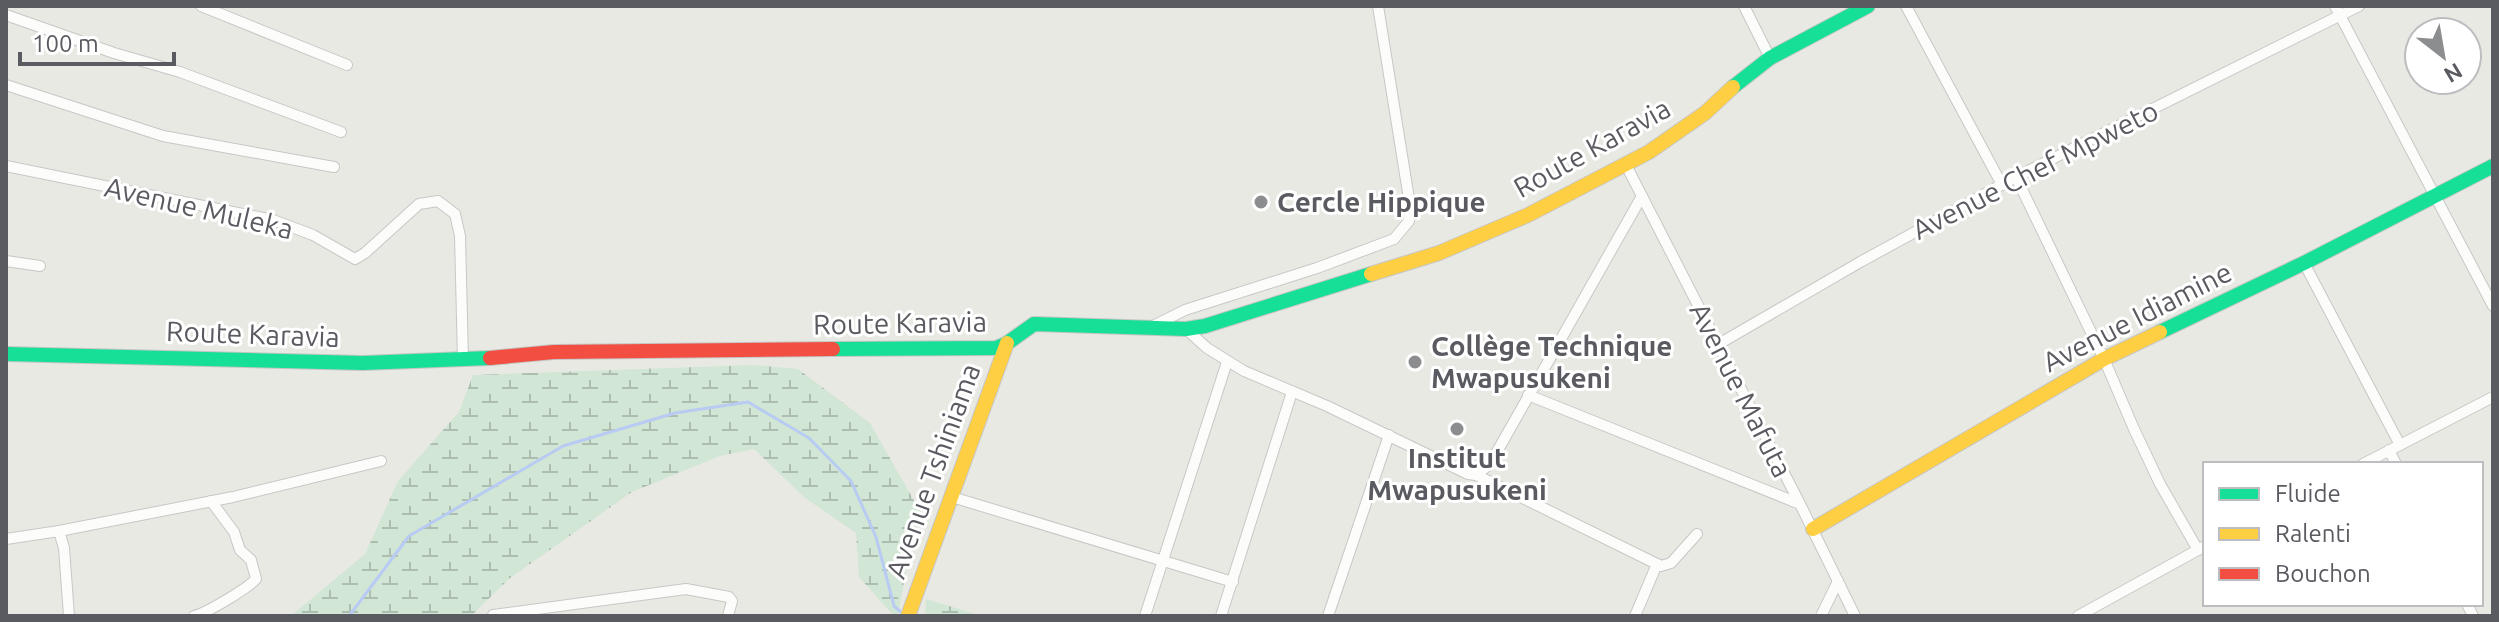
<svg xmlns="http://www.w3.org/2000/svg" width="2499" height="622" font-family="Ubuntu,sans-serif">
	<defs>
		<pattern id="wetland-marsh" width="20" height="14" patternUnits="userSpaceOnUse" patternTransform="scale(2)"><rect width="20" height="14" fill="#d1e6d4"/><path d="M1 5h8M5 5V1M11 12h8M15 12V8" fill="none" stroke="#adbdaf"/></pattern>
	</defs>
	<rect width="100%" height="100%" fill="#e9e9e4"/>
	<g fill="url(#wetland-marsh)">
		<path d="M752 365 798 369 870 423 921 513 908 560 898 616H894L859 577 856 533 805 498 754 449 720 456 632 492 510 578 471 616H291L365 554 398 481 459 412 473 375Z"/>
		<path d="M926 599 982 616H925Z"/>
	</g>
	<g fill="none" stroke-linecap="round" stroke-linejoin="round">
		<path stroke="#b8ccf3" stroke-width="3" d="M349 616 409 536 563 446 675 413 748 402 809 438 851 481 876 537 894 606 902 613"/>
		<defs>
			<g id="street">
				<path d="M201 6 347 65"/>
				<path d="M1744 6 1770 58"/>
				<path d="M1906 6 2002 185"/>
				<path d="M2335 6 2493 306"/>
				<path d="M6 15 114 53 180 72 341 132"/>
				<path d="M6 85 163 136 334 167"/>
				<path d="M1626 165 1800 504 1855 616"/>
				<path d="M6 166 273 220 313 235 355 259 365 253 419 204 438 201 455 214 460 236 463 360"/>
				<path d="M2016 177 2104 359 2134 429 2160 484 2198 550"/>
				<path d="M6 261 40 266"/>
				<path d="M2304 263 2400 445"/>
				<path d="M1151 327 1185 310 1317 268 1394 239 1409 221 1410 205 1378 6"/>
				<path d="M1186 329 1207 348 1244 371 1327 406 1468 474 1476 475 1490 464 1642 196"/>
				<path d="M1717 345 1862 261 2016 177 2359 6"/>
				<path d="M1528 395 1800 504"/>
				<path d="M2389 450 2396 464"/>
				<path d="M2363 464 2493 397"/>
				<path d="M1476 475 1661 566 1671 563 1697 534"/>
				<path d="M952 497 1233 582"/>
				<path d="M59 531 64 548 69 616"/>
				<path d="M6 539 59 531 233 497 381 461"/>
				<path d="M2467 604 2473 616"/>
				<path d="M493 615 686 589 729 597 732 601 728 616"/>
				<path d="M194 616C207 613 248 588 256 579L251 560 240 550 234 532 211 501"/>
				<path d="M1145 616 1227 362"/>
				<path d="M1221 616 1292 392"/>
				<path d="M1328 616 1389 435"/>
				<path d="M1635 616 1657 564"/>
				<path d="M1821 616 1838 581"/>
				<path d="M2078 616 2205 546"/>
			</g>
			<g id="fast">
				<path d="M1733 87 1770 58 1868 6"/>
				<path d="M2160 332 2304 263 2493 166"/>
				<path d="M833 349 996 348 1006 344 1034 324 1186 329 1205 326 1371 274"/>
				<path d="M6 354 363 363 490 358"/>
			</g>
			<g id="slow">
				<path d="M1371 274 1439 253 1528 215 1649 152 1705 113 1733 87"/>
				<path d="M1813 529 2104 359 2160 332"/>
				<path d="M908 616 1007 343"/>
			</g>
			<path id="jam" d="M490 358 554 352 833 349"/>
		</defs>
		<use href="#street" stroke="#c7c7c6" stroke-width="12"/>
		<use href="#fast" stroke="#c5c5c5" stroke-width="16"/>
		<use href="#slow" stroke="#c5c5c5" stroke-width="16"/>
		<use href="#jam" stroke="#c5c5c5" stroke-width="16"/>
		<use href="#street" stroke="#fcfcfb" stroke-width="10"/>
		<use href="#fast" stroke="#16e098" stroke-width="14"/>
		<use href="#slow" stroke="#ffcf43" stroke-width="14"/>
		<use href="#jam" stroke="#f24e42" stroke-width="14"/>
	</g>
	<g fill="#8c8d8f" stroke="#fff" stroke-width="3">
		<circle cx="1261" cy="202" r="8"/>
		<circle cx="1415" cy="362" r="8"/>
		<circle cx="1457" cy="429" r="8"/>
	</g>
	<g text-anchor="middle" stroke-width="6" stroke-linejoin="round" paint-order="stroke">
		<g font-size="28" fill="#5a5b61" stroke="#fff">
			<text transform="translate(1592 148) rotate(-29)" y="10">Route Karavia</text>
			<text transform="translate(2035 170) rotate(-27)" y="10">Avenue Chef Mpweto</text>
			<text transform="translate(199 208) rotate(13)" y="10">Avenue Muleka</text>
			<text transform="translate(2137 317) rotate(-27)" y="10">Avenue Idiamine</text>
			<text transform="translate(900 323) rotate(-1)" y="10">Route Karavia</text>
			<text transform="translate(253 334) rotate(2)" y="10">Route Karavia</text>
			<text transform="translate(1741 390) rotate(63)" y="10">Avenue Mafuta</text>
			<text transform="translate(933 471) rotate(-70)" y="10">Avenue Tshiniama</text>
		</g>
		<g font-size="28" font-weight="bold" fill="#5a5b61" stroke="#fff" text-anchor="start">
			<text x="1277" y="212">Cercle Hippique</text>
			<text x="1431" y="356">Collège Technique<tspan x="1431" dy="32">Mwapusukeni</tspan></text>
			<text x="1457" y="468" text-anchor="middle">Institut<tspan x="1457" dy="32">Mwapusukeni</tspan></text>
		</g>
	</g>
	<rect width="2499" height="622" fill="none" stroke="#5a5b61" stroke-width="16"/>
	<rect x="2203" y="462" width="280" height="144" fill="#ffffff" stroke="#bdbdc0" stroke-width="2"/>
	<rect x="2219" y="488" width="40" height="12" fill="#16e098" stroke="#bdbdc0" stroke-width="2"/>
	<text x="2275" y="502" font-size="24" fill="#5a5b61">Fluide</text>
	<rect x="2219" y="528" width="40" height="12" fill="#ffcf43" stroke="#bdbdc0" stroke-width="2"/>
	<text x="2275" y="542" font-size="24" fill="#5a5b61">Ralenti</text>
	<rect x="2219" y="568" width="40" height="12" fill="#f24e42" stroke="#bdbdc0" stroke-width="2"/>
	<text x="2275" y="582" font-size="24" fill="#5a5b61">Bouchon</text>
	<g transform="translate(2443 56) rotate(149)"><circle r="38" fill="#ffffff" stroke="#bdbdc0" stroke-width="2"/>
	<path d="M0-6L14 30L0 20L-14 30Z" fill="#8c8d8f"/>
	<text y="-12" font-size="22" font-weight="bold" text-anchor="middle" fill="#5a5b61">N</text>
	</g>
	<path d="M20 52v12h154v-12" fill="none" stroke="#5a5b61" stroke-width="4"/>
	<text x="32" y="52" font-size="24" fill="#5a5b61" stroke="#ffffff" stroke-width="6" paint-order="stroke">100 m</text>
</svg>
